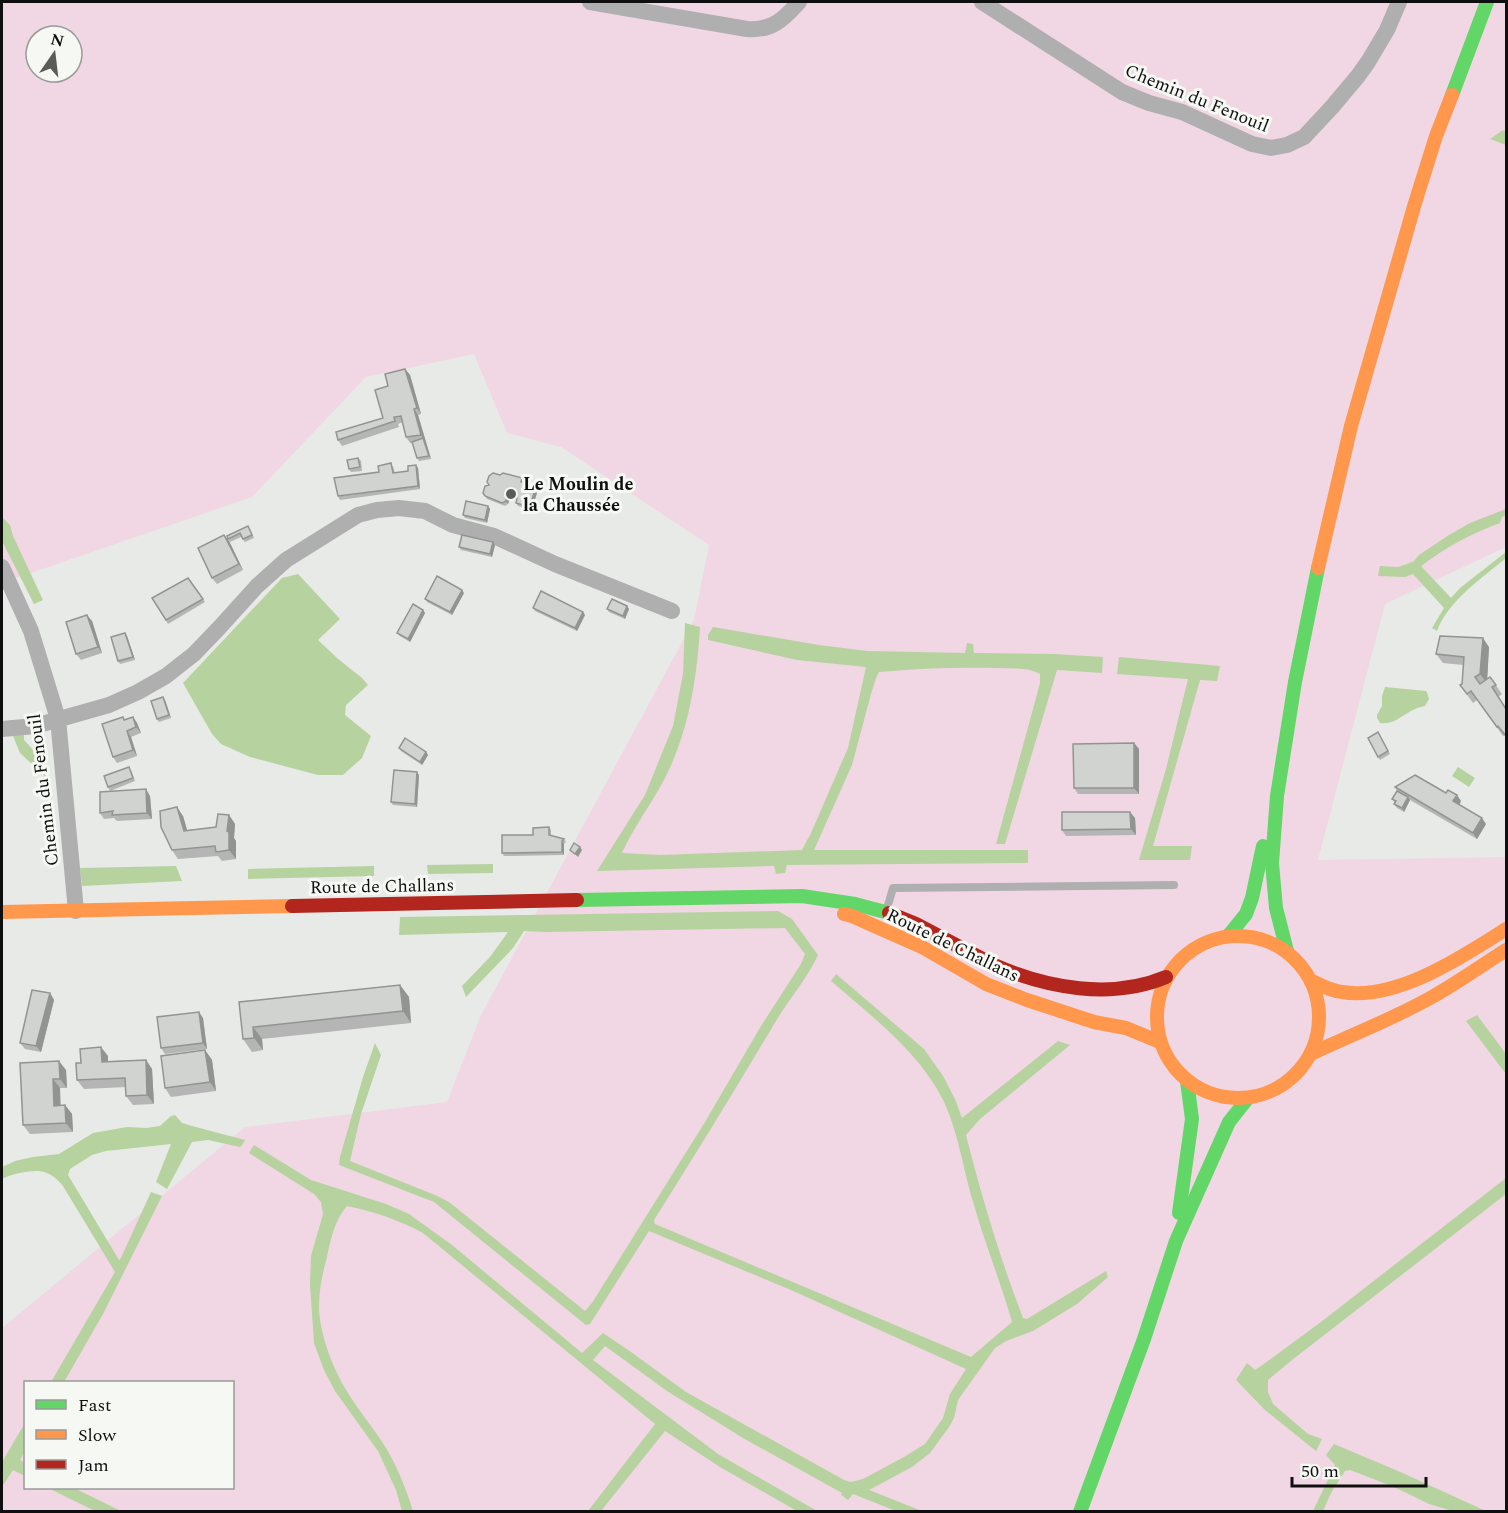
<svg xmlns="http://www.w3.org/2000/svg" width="1508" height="1513" font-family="Spectral,serif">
	<rect width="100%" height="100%" fill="#e8eae7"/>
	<path fill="#f0d7e3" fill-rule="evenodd" d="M2 2H1506V547L1385 604 1318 860 1506 857V1511L2 1512V1328L245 1127 447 1102 481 1015 694 620 709 545 561 447 507 433 474 354 366 377 252 497 2 583ZM36 36H72V72H36ZM26 1382H232V1488H26Z"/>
	<g fill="#b6d29f">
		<path d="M1503 130 1506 132V145L1490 139Z"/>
		<path d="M1506 509V515L1502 517 1500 523C1472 533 1445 548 1421 566L1451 598 1460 588 1506 552V558C1482 578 1448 601 1437 631L1432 628 1444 608 1413 574 1405 577 1378 576 1380 566 1398 567 1407 564 1414 561 1419 555 1449 535 1470 523Z"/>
		<path d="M2 517 10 525 13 536 43 600 34 604 2 541Z"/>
		<path d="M298 574 340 619 318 640 337 658 362 678 368 685 346 705 345 715 371 736 362 758 343 775H318L250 757 221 744 212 734 183 683 282 578Z"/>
		<path d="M685 623 700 627C697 678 689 731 665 778 652 803 633 828 622 853L661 855 802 850 811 833 848 748 866 667 797 660 708 640V635L713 627 819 645 867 651 965 653 967 643 973 644 974 653 1054 654 1103 657 1102 673 1057 670 1005 844H996L1027 731 1040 683V674C1028 667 1013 669 999 668 959 667 919 668 879 672L876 678 871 694 852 765 814 850H1028V863L787 865 785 873 776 874 774 866 597 871 645 795 673 726 683 674Z"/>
		<path d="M1119 657 1220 666 1217 681 1200 680 1153 846H1192L1190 860H1139L1166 769 1188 679 1117 674Z"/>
		<path d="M1385 687 1426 691 1427 692 1429 699 1425 706C1422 707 1418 707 1415 709 1403 714 1395 725 1380 723L1377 718V715L1382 706V696Z"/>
		<path d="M24 734V740L44 762 46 777 20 753 13 736Z"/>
		<path d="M1458 767 1475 778 1469 787 1452 776Z"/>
		<path d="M493 864V873L428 874 427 865Z"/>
		<path d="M176 866 182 881 82 886 80 868Z"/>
		<path d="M374 866V876L248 879V869Z"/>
		<path d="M778 911 792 919 818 955C807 979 789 999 776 1021 736 1088 696 1154 654 1220L655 1224 971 1357 1012 1322C1001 1283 985 1244 974 1205 963 1170 958 1128 941 1096 916 1049 870 1015 831 981L836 974 924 1049 943 1076 955 1099 962 1118 1058 1041 1070 1045 980 1119 966 1135C982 1198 1000 1258 1023 1318L1027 1319 1106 1271 1108 1277 1077 1304 1033 1331 1006 1341 995 1348 958 1400 954 1418 949 1427 930 1453 912 1467 869 1490 922 1511H896L853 1494 848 1500 841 1495 842 1493 743 1438 667 1391 605 1346 593 1360 718 1454 817 1511H797L720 1467 665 1431 601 1511H588L655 1424 423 1233C397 1219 375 1212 347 1206 334 1220 330 1243 326 1261 322 1275 319 1291 319 1306 319 1332 332 1366 345 1388 357 1409 374 1428 386 1448 398 1468 406 1489 413 1511H402L396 1490 378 1451 335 1391 324 1370 314 1343 310 1284 311 1256 323 1214 321 1202 314 1194 249 1153 254 1145 311 1180 386 1204 409 1214 452 1245 582 1353 603 1333 631 1352 686 1392 844 1480 851 1482 863 1479 904 1457 925 1444 943 1418 950 1394 966 1369 791 1290 649 1231 590 1324 586 1325 434 1202 339 1165 340 1157 363 1077 375 1043 381 1055 361 1114 350 1161 435 1195 449 1202 585 1311 592 1303 650 1210 705 1122 761 1026 801 964 805 954 785 928 545 932 524 931 513 948 466 997 462 986 490 957 508 932 399 935 400 917Z"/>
		<path d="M1477 1015 1506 1054V1074L1466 1021Z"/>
		<path d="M175 1115 182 1123 192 1126 245 1140 243 1144 240 1147 208 1140 192 1142 167 1189 156 1182 171 1144 106 1151 92 1155 70 1169 68 1175 119 1260 121 1258 151 1192 162 1196 103 1314 64 1382H51L115 1272 63 1186C58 1180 52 1174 44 1172 34 1169 11 1174 2 1179V1167L15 1161 33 1157 59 1154 93 1133 127 1127 146 1128 160 1126 171 1116Z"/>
		<path d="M1506 1178V1194L1292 1360 1268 1380V1392L1273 1404 1308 1434 1322 1439 1316 1451 1265 1410 1236 1380 1247 1363 1255 1370 1261 1366 1321 1322Z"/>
		<path d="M25 1423V1450L20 1460 25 1463V1476L13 1470 2 1487V1462Z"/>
		<path d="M1334 1444 1398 1471 1486 1511H1453L1429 1504 1394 1487 1350 1470 1345 1471 1331 1493 1323 1511H1313L1335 1465 1326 1455Z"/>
		<path d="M48 1488H74L121 1511H95Z"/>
	</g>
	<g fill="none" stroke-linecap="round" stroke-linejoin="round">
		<path stroke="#afafaf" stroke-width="8" d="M886 912 893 888 1174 885"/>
		<g stroke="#afafaf" stroke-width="16">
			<path d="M590 2 747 29C772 31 784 19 799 2"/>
			<path d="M982 2 1122 92 1149 103 1182 112 1252 144 1271 148 1287 145 1304 137 1332 107 1358 76 1368 62 1387 30 1399 2"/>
			<path d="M2 567 31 631 58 719 76 911"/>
			<path d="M2 729 35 726 109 705 138 692 166 676 194 654 219 628 257 586 286 560 358 515 377 510 399 508 425 511 453 525 494 536 555 564 672 611"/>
		</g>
		<g stroke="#63d668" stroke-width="14">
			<path d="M1452 95 1487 2"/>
			<path d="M577 900 802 896 855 904 889 913"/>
			<path d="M1229 935 1246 914 1252 898 1263 846"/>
			<path d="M1287 951 1276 908 1272 863 1277 796 1295 682 1318 568"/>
			<path d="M1179 1213 1192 1119 1187 1081"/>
			<path d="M1080 1512 1144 1339 1176 1241 1229 1122 1248 1098"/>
		</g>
		<g stroke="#ff974d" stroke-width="14">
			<path d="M1318 568 1351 426 1415 203 1436 136 1452 95"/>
			<path d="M2 912 292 906"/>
			<path d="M844 914 852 916 922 947 986 984 1027 1000 1094 1022 1126 1028 1160 1042"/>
			<circle cx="1238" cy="1017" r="81"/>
			<path d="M1312 981C1322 986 1331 991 1342 992 1396 1001 1462 957 1506 929"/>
			<path d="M1311 1054C1351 1035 1393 1019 1432 997 1457 983 1481 966 1506 950"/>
		</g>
		<g stroke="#b3261e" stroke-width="14">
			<path d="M292 906 577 900"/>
			<path d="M889 913 916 924 994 965C1047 988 1111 1000 1166 977"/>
		</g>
	</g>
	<g fill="#b4b5b4">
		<path d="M405 369 410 375 421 414 418 415 431 459 419 461 417 458 412 443H410L406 437 403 422 398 424 399 427 342 446 338 440 383 418 388 386Z"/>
		<path d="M358 458 361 461 362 471 351 472 349 469Z"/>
		<path d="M393 466 395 473 408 471 418 468 420 489 340 500 338 496 379 472Z"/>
		<path d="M525 482 524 483 536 486 538 489 532 510 518 506 516 503 517 500 510 498 508 504 505 506 487 499 483 493Z"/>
		<path d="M488 506 490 509 487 523 465 518 463 515Z"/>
		<path d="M250 529 254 538 245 542 241 537 230 542 227 536Z"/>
		<path d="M224 535 229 541 243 570 217 584 212 578Z"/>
		<path d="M493 542 495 545 492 557 461 550 459 547Z"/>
		<path d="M188 578 205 602 168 624 152 598Z"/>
		<path d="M464 593 452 615 427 602 425 599Z"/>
		<path d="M627 606 629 609 625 619 609 612 607 609Z"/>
		<path d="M533 608 585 615 577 631 535 611Z"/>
		<path d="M423 610 425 613 410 642 400 636 397 633Z"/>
		<path d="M92 621 102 653 81 660 76 654Z"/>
		<path d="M127 636 135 660 120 664 118 661Z"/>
		<path d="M1489 647 1487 680 1490 677 1502 694 1498 697 1506 709V737L1505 735 1503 736 1477 700 1473 703 1460 685 1462 684 1464 665 1443 663 1436 654Z"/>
		<path d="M165 700 171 718 159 722 157 719Z"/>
		<path d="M133 717 137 723 141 733 131 737 137 756 117 763 113 757 125 720Z"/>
		<path d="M1378 732 1390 754 1380 760 1378 757Z"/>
		<path d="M1134 743 1139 749V794H1078L1074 788Z"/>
		<path d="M399 748 426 752 428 755 422 765 401 751Z"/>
		<path d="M131 770 135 781 110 791 108 787Z"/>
		<path d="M419 775 417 807 393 805 391 802Z"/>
		<path d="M1395 787 1446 793 1461 801 1459 805 1486 824 1477 839 1410 800 1404 812 1397 808 1394 804 1395 803 1392 799 1397 791Z"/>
		<path d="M150 796 152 819 117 821 114 818 104 819 100 813Z"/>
		<path d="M229 815 235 824 234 838 236 841V859L222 861 218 856 178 859 172 850 183 816 187 830 216 827Z"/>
		<path d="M1135 818 1136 835 1066 836 1062 830Z"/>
		<path d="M549 827 551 830V836L564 839 566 842 564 844V855L504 856 502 853 533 835Z"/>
		<path d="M400 985 409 997 411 1023 262 1039 263 1050 252 1052 243 1039 239 1002Z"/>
		<path d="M50 993 54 1000 41 1052 25 1049 20 1043Z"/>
		<path d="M203 1018 207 1049 165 1054 161 1048Z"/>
		<path d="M205 1050 212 1060 216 1091 171 1097 165 1088Z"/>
		<path d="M108 1056V1061L146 1060 152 1069 154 1104 133 1105 126 1096V1087L84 1089 77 1080 81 1063Z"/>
		<path d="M20 1063 66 1070 67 1088H60V1106L65 1105 72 1114 73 1132 30 1134 23 1125Z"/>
	</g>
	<g fill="#929492">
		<path d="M405 369 410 375 421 414 417 408Z"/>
		<path d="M414 409 418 415 431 459 429 456 423 438 421 435Z"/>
		<path d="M416 465 418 468 420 489 418 486Z"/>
		<path d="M536 486 538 489 532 510 530 507Z"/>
		<path d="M507 495 510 498 508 504 506 501Z"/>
		<path d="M488 506 490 509 487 523 485 520Z"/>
		<path d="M224 535 229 541 243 570 239 564Z"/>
		<path d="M493 542 495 545 492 557 490 554Z"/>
		<path d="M462 590 464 593 452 615 450 612Z"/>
		<path d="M627 606 629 609 625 619 623 616Z"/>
		<path d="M423 610 425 613 410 642 408 639Z"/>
		<path d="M583 612 585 615 577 631 575 628Z"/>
		<path d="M87 615 92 621 102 653 98 647Z"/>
		<path d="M125 633 127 636 135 660 133 657Z"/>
		<path d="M1483 638 1489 647 1487 683 1480 674Z"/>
		<path d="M163 697 165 700 171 718 169 715Z"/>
		<path d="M133 717 137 723 141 733 136 727Z"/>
		<path d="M127 731 131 737 137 756 133 750Z"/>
		<path d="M1134 743 1139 749V794L1134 788Z"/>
		<path d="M426 752 428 755 422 765 420 762Z"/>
		<path d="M417 772 419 775 417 807 415 804Z"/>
		<path d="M146 789 150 796 152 819 147 813Z"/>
		<path d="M1457 795 1461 801 1458 807 1453 801Z"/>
		<path d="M1408 797 1410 800 1404 812 1402 808Z"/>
		<path d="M177 807 183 816 190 840 184 831Z"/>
		<path d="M1130 812 1135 818 1136 835 1131 829Z"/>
		<path d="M229 815 235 824 234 838 236 841V859L229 850 227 831Z"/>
		<path d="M1482 818 1486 824 1477 839 1473 833Z"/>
		<path d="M562 841 564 844V855L562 852Z"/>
		<path d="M580 847 582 850 578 857 575 854Z"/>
		<path d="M400 985 409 997 411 1023 403 1011Z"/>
		<path d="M50 993 54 1000 41 1052 36 1046Z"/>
		<path d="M199 1012 203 1018 207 1049 203 1043Z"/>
		<path d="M253 1027 262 1039 263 1050 254 1038Z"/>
		<path d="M101 1047 108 1056V1071L102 1062Z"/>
		<path d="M205 1050 212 1060 216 1091 210 1082Z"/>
		<path d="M146 1060 152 1069 154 1104 147 1095Z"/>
		<path d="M59 1061 66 1070 67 1088 60 1079Z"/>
		<path d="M53 1079 60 1088 61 1115 54 1106Z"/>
		<path d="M65 1105 72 1114 73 1132 66 1123Z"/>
	</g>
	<g fill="#d1d3d1" stroke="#929492" stroke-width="1.5">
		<path d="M405 369 417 408 414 409 421 435 406 437 401 416 394 417 395 421 338 440 336 432 383 418 375 390 388 386 385 374Z"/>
		<path d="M423 438 429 456 417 458 412 442Z"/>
		<path d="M358 458 360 467 349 469 347 460Z"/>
		<path d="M391 463 393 473 408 471V466L416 465 418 486 338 496 334 478 379 472 378 466Z"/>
		<path d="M493 473 500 475 503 473 522 478 521 482 536 486 530 507 516 503 517 498 507 495 506 501 502 503 485 496 483 493 485 486 489 485 487 482 489 476Z"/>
		<path d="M466 501 488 506 485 520 463 515Z"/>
		<path d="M248 526 252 535 243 539 240 533 228 539 227 536Z"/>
		<path d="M224 535 239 564 212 578 198 548Z"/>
		<path d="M462 535 493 542 490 554 459 547Z"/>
		<path d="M437 576 462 590 450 612 425 599Z"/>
		<path d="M188 578 203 599 166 620 152 598Z"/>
		<path d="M541 591 583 612 575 628 533 608Z"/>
		<path d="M612 599 627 606 623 616 607 609Z"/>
		<path d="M413 604 423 610 408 639 397 633Z"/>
		<path d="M87 615 98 647 76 654 66 622Z"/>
		<path d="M125 633 133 657 118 661 111 637Z"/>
		<path d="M1440 636 1483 638 1480 674 1475 677 1480 684 1490 677 1496 685 1492 687 1506 709V736L1498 726 1497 727 1471 691 1467 694 1460 685 1462 684 1464 657 1436 654Z"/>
		<path d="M163 697 169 715 157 719 151 701Z"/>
		<path d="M123 717 124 720 133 717 136 727 127 731 133 750 113 757 102 724Z"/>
		<path d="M1378 732 1388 751 1378 757 1368 738Z"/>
		<path d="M405 738 426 752 420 762 399 748Z"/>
		<path d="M1134 743V788H1074L1073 744Z"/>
		<path d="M129 767 133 778 108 787 104 776Z"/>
		<path d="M394 770 417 772 415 804 391 802Z"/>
		<path d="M1415 775 1446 793 1448 790 1457 795 1453 801 1482 818 1473 833 1395 787Z"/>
		<path d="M146 789 147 813 112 815 113 811 100 813V792Z"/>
		<path d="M1397 791 1408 797 1402 808 1394 804 1396 801 1392 799Z"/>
		<path d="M177 807 184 831 216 827 218 814 229 815 227 831 229 832V850L216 852 215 846 172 850 161 827 160 811Z"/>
		<path d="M1062 812H1130L1131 829 1062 830Z"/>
		<path d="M549 827V835L564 839 562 841V852L502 853V835H533V828Z"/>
		<path d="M574 843 580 847 575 854 570 850Z"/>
		<path d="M400 985 403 1011 253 1027 254 1038 243 1039 239 1002Z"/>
		<path d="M32 990 50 993 36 1046 20 1043Z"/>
		<path d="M199 1012 203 1043 161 1048 157 1017Z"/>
		<path d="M101 1047 102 1062 146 1060 147 1095 126 1096 125 1078 77 1080 76 1063H81L80 1049Z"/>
		<path d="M205 1050 210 1082 165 1088 161 1056Z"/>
		<path d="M59 1061 60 1079H53L54 1106 65 1105 66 1123 23 1125 20 1063Z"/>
	</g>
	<circle fill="#5a5c5a" stroke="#f6f8f4" stroke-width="2" cx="511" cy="494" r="6"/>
	<g text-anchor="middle" stroke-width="6" stroke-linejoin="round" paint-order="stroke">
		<g font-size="18" fill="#0e0f0e" stroke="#f6f8f4">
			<text transform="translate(1197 98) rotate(22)" y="6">Chemin du Fenouil</text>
			<text transform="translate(43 790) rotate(-97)" y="6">Chemin du Fenouil</text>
			<text transform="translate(382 886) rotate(-1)" y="6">Route de Challans</text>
			<text transform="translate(953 945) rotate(26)" y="6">Route de Challans</text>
		</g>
		<g font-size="18" font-weight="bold" fill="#0e0f0e" stroke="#f6f8f4" text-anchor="start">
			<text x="523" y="490">Le Moulin de<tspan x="523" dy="21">la Chaussée</tspan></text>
		</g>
	</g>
	<rect width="1508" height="1513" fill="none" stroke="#0e0f0e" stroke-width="6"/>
	<rect x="24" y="1381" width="210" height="108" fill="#f6f8f4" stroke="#999b98" stroke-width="1.5"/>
	<rect x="36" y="1400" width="30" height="9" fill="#63d668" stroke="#999b98" stroke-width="1.5"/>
	<text x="78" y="1411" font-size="18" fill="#0e0f0e">Fast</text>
	<rect x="36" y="1430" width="30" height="9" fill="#ff974d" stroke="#999b98" stroke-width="1.5"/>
	<text x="78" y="1441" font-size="18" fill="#0e0f0e">Slow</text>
	<rect x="36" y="1460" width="30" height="9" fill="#b3261e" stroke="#999b98" stroke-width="1.5"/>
	<text x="78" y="1471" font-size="18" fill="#0e0f0e">Jam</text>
	<g transform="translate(54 54) rotate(14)"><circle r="28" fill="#f6f8f4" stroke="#999b98" stroke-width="1.5"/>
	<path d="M0-4.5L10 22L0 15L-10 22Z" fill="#5a5c5a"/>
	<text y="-9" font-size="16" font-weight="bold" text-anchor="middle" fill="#0e0f0e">N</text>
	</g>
	<path d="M1292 1477v9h134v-9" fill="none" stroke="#0e0f0e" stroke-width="3"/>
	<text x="1301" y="1477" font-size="18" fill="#0e0f0e" stroke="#f6f8f4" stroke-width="4.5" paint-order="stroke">50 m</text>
</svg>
